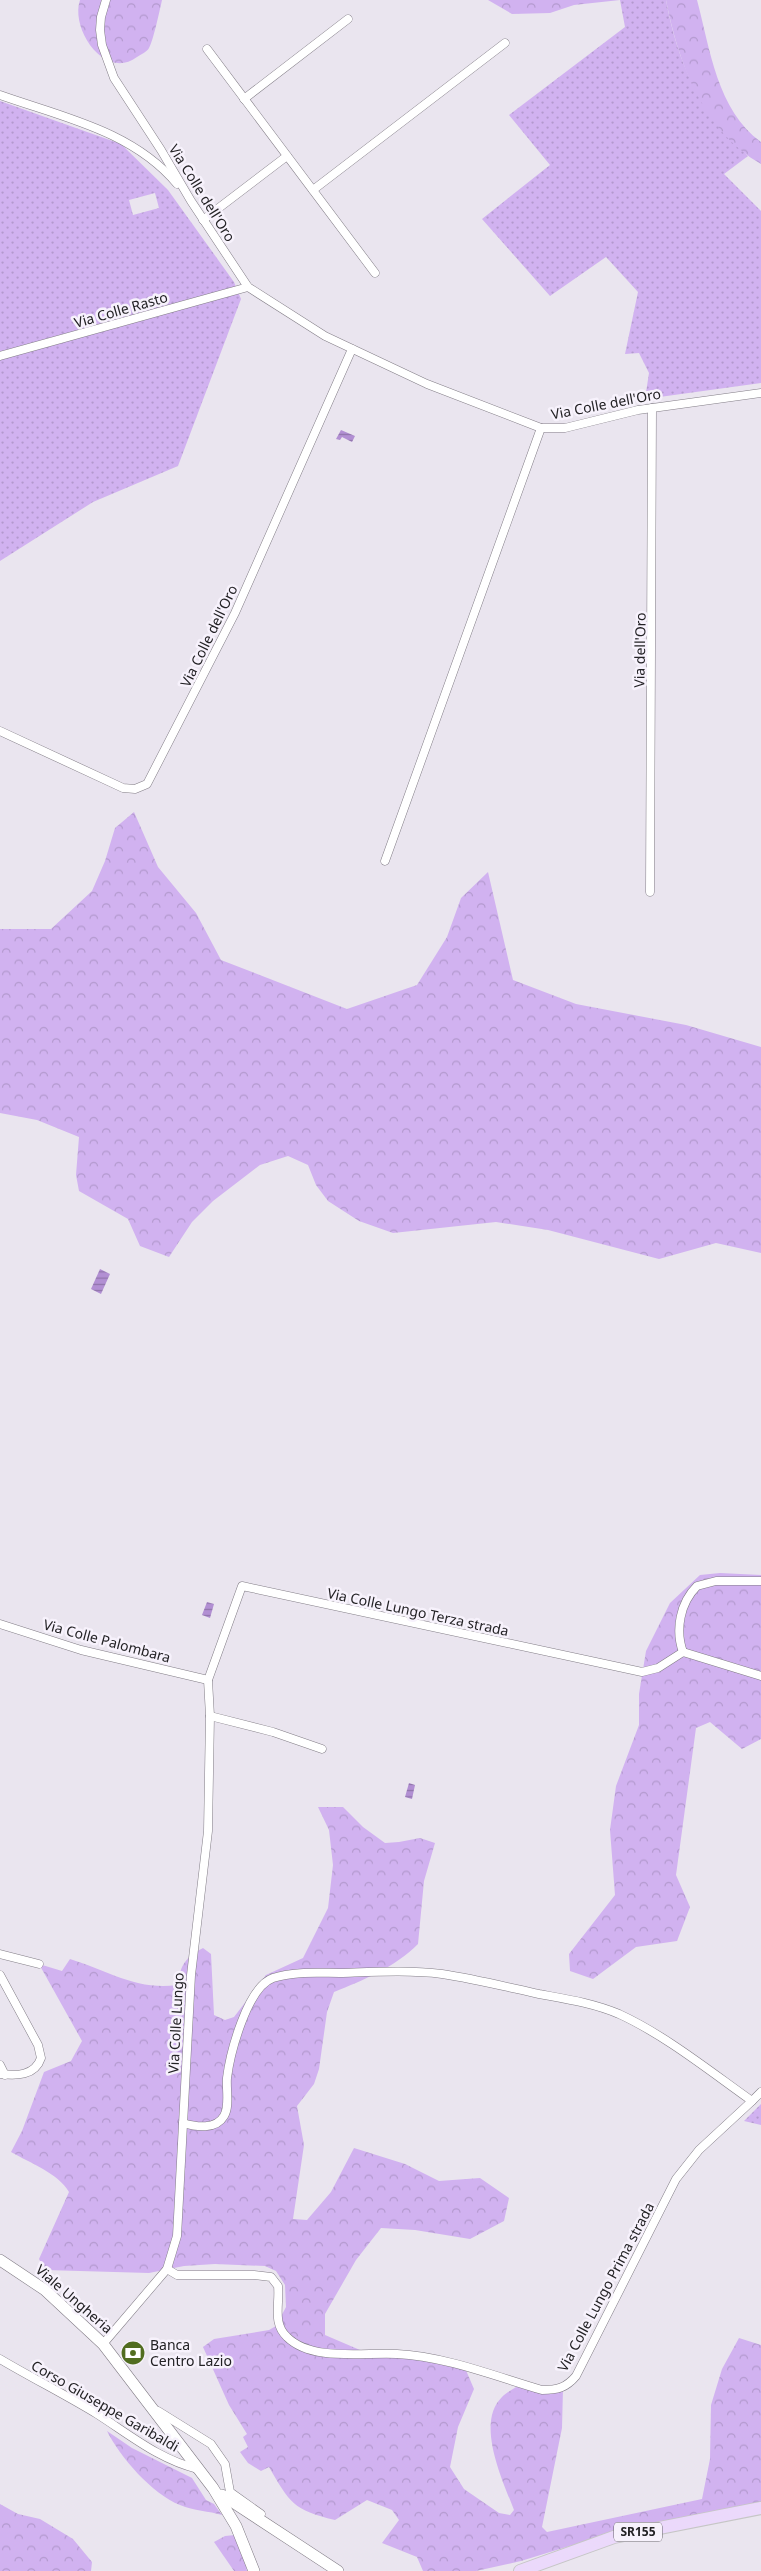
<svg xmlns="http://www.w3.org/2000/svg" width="761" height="2571" font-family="'Noto Sans',sans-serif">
	<defs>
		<pattern id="grass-dots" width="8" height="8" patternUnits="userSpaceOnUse" patternTransform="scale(1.25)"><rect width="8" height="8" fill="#d1b2f0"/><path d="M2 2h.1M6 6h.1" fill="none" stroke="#b399ce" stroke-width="1.8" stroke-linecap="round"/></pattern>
		<pattern id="forest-crowns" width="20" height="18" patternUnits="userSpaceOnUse" patternTransform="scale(1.25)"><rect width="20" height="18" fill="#d1b2f0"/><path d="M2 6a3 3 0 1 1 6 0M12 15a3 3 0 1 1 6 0" fill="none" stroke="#b399ce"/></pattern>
		<pattern id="water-rules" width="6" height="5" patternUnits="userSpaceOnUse" patternTransform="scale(1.25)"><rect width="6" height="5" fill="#b28fd3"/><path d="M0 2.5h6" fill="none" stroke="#9074ab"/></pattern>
	</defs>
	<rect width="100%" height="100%" fill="#eae5ef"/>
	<g fill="url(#grass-dots)" fill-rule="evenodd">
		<path d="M620 0H666C678 65 700 111 748 156L724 174 761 211V383L645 399 649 373 639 353 625 354 638 292 606 257 550 296 482 219 550 165 509 115 625 27Z"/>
		<path d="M0 101 121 144 168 190 234 282 241 299 178 466 93 502 0 561ZM155 193 159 208 133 215 129 200Z"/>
		<path d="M761 2104V2125L744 2121Z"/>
	</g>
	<g fill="url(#forest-crowns)">
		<path d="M80 0H162C160 9 153 42 149 48 147 52 140 55 137 57 105 81 70 29 80 0Z"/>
		<path d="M488 0H620L574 5 550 13 512 14Z"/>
		<path d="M666 0H697C710 49 717 110 761 142V164C703 131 678 62 666 0Z"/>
		<path d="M134 812 158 867 196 913 221 960 347 1009 417 985 447 937 461 898 488 872 513 980 576 1004 686 1025 761 1047V1253L716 1243 659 1259 548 1230 496 1222 393 1233 359 1221 328 1201 316 1185 308 1165 288 1156 260 1165 213 1201 192 1222 169 1257 140 1246 128 1219 79 1191 76 1175 79 1137 37 1120 0 1113V929H51L92 891 105 861 115 828Z"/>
		<path d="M720 1573 761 1575V1739L742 1749 710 1722 696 1728 676 1875 690 1907 677 1941 636 1947 593 1979 570 1971 569 1954 615 1895 610 1830 616 1786 639 1725V1694L646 1651 670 1603 700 1575Z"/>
		<path d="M318 1807H343L363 1827 385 1843 399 1842 420 1838 435 1843 424 1881 418 1944C395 1967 364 1980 334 1992L327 2012 319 2069 314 2084 297 2106 304 2145 293 2219 307 2220 331 2192 354 2148 405 2164 439 2181 480 2178 509 2198 504 2221 470 2239 415 2230 381 2228 356 2260 325 2314V2335L360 2350 398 2354 465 2368 474 2389 458 2427 450 2467 464 2489 499 2513 510 2515 514 2510C503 2481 475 2423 502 2397 507 2392 515 2388 521 2384L542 2390 563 2388 562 2428 542 2527 547 2532 702 2499 710 2459 711 2405 722 2369 739 2338 761 2345V2504L628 2528 521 2561 476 2571H423L417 2557 382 2543 399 2520 392 2510 367 2500 335 2520C293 2510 290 2503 269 2467L261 2471 248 2463 240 2452 248 2447 243 2437 247 2434 229 2405 203 2347 214 2339 269 2330 276 2326 286 2307 285 2285 276 2271 265 2266 215 2264 184 2266 149 2273 45 2270 39 2259 69 2192C58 2173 30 2163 11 2152L22 2131 44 2072 71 2061 82 2041 39 1964 62 1971 70 1959C106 1970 138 1991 177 1985 181 1964 185 1958 203 1948L211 1954 214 2015 225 2020 234 2017 266 1975 303 1958 328 1908 333 1865 329 1830Z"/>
		<path d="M107 2431 132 2448 192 2478 206 2500 214 2504 222 2515C209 2511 194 2511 180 2505 152 2494 120 2457 107 2431Z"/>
		<path d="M0 2504 18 2514 40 2519 73 2539 92 2562 91 2571H0Z"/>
		<path d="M235 2535 244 2555 247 2571H234L214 2542 225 2536Z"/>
	</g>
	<g fill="url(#water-rules)">
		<path d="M341 430 355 436 352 442 342 437 340 440 336 439Z"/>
		<path d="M100 1269 110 1274 101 1294 91 1289Z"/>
		<path d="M207 1602 214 1604 210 1618 202 1615Z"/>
		<path d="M409 1783 415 1785 412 1799 405 1797Z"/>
	</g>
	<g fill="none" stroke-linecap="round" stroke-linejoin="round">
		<defs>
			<g id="street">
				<path d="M106 0 101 17 100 30 102 45 114 78 161 150 191 201 248 287 325 336 427 384 541 428H565L638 410 761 393"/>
				<path d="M207 49 375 273"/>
				<path d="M0 95C62 117 133 131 177 184"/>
				<path d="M244 99 348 19"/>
				<path d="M313 190 505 43"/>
				<path d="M203 220 287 156"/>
				<path d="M0 356 248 287"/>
				<path d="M0 731 123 788 135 789 147 784 235 613 352 349"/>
				<path d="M385 861 541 428"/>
				<path d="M650 892 652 408"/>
				<path d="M0 1624 81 1650 208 1680"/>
				<path d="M683 1652C675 1630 680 1603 697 1586L716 1581H761"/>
				<path d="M210 1716 273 1732 322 1749"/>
				<path d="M0 1954 39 1964"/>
				<path d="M0 1975 38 2045 41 2058C35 2076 16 2076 0 2074"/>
				<path d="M0 2065 5 2075"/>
				<path d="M183 2123C196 2127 216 2130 224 2116 230 2106 226 2090 227 2078 230 2054 247 1987 273 1978 294 1971 319 1973 340 1973 374 1972 409 1970 442 1974 475 1979 507 1987 539 1994 566 1999 593 2003 619 2014 665 2035 711 2072 752 2101L761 2092"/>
				<path d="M167 2269 177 2275H254L271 2277 278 2286C280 2304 272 2323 287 2337 312 2362 365 2352 397 2354 444 2356 497 2377 542 2390 557 2390 566 2388 576 2376L676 2179 699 2150 752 2101"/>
				<path d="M103 2344 167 2269 177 2236 191 1975 208 1831 210 1716 208 1680 242 1586 642 1672 658 1668 683 1652 761 1676"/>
				<path d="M0 2359C32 2378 66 2395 97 2414 130 2435 160 2460 198 2469"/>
				<path d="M158 2411 211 2444 225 2464 230 2492 261 2514"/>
			</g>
			<g id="secondary">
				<path d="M0 2260 45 2290 103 2344 213 2488 236 2526 254 2571"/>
				<path d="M222 2495 338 2571"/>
			</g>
			<path id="primary" d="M520 2571 614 2537 761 2508"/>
		</defs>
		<use href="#street" stroke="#827d86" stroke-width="9"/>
		<use href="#secondary" stroke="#827d86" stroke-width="12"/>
		<use href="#primary" stroke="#c6c6c6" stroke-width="14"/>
		<use href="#street" stroke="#fff" stroke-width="8"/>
		<use href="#secondary" stroke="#fff" stroke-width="11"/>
		<use href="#primary" stroke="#ebd9fb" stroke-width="12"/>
	</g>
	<defs>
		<symbol id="bank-disc" viewBox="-11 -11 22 22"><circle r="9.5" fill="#516d20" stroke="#f7f2fc"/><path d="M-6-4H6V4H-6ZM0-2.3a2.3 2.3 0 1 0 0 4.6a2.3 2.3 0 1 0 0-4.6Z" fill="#fff"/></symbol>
	</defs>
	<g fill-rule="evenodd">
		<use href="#bank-disc" x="119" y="2339" width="28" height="28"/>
	</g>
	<g text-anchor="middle" stroke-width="5" stroke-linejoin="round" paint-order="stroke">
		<rect fill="#f7f2fc" stroke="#636066" stroke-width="1" x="614" y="2522.5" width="48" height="19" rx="4"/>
		<g font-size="12" font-weight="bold" fill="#232225">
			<text x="638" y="2536">SR155</text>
		</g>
		<g font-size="14" fill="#232225" stroke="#f7f2fc">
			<text transform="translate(202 193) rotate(58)" y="5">Via Colle dell'Oro</text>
			<text transform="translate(121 310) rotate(-16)" y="5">Via Colle Rasto</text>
			<text transform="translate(606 404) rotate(-11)" y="5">Via Colle dell'Oro</text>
			<text transform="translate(209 636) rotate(-64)" y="5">Via Colle dell'Oro</text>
			<text transform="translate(640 650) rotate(-89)" y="5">Via dell'Oro</text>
			<text transform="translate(418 1612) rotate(12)" y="5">Via Colle Lungo Terza strada</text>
			<text transform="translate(107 1641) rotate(15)" y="5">Via Colle Palombara</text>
			<text transform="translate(176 2023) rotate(-87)" y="5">Via Colle Lungo</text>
			<text transform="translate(606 2287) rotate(-62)" y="5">Via Colle Lungo Prima strada</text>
			<text transform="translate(74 2299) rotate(41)" y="5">Viale Ungheria</text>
			<text transform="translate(105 2406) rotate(30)" y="5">Corso Giuseppe Garibaldi</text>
		</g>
		<g font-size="14" fill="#232225" stroke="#f7f2fc" text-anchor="start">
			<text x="150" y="2350">Banca<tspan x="150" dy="16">Centro Lazio</tspan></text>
		</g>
	</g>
</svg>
